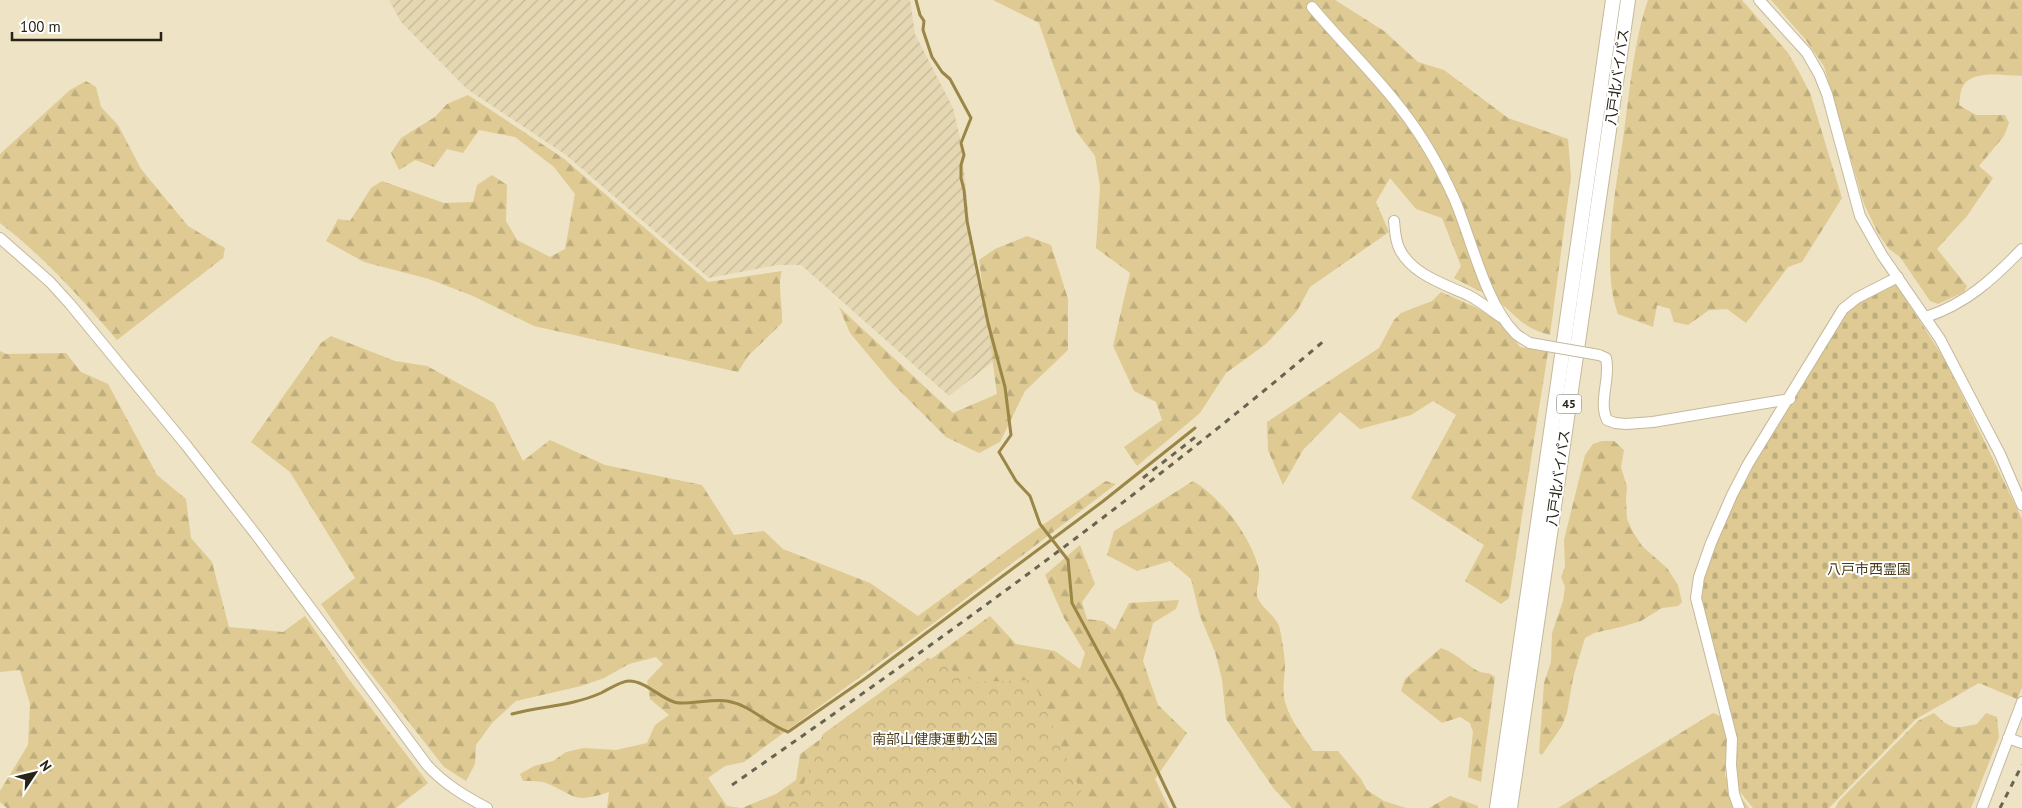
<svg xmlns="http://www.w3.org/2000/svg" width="2022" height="808" font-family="'PT Sans','Noto Sans JP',sans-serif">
	<defs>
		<pattern id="industrial-furrows" width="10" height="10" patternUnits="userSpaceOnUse" patternTransform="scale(1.25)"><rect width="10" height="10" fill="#e4d7b2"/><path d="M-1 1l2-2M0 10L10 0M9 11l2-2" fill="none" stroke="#c4b898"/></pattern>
		<pattern id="forest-firs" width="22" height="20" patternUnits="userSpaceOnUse" patternTransform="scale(1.25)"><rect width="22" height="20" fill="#deca92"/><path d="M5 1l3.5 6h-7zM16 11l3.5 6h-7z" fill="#bead7d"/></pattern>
		<pattern id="cemetery-stones" width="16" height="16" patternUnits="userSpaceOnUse" patternTransform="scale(1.25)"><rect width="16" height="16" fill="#deca92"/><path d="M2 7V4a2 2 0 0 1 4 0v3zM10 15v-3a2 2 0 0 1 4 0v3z" fill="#bead7d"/></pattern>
		<pattern id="park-crowns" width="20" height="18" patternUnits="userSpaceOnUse" patternTransform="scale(1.25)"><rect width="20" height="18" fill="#deca92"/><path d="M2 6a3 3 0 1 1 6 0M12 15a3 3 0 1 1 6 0" fill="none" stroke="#bead7d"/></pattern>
	</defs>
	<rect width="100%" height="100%" fill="#eee3c4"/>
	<path fill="url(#industrial-furrows)" d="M389 0H910L915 34 953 108 961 142 971 239 998 358 949 396 801 265H777L709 278 566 155 467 89 401 22Z"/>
	<g fill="url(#forest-firs)">
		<path d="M993 0H1335L1384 31 1418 62 1444 70 1508 118 1568 139 1571 177 1550 335C1523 328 1519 318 1499 302 1486 293 1468 286 1454 278L1461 266 1442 218 1416 209 1390 178 1376 202 1389 232 1310 287 1297 311 1266 344 1226 373 1200 413 1137 466 1124 447 1162 420 1156 402 1134 391 1113 346 1130 273 1096 248 1100 186 1095 156 1076 131 1039 23Z"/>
		<path d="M1648 0H1742L1788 53 1799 72 1810 93 1842 198 1802 262 1788 267 1746 323 1727 309 1709 310 1688 325 1674 322 1670 309 1657 305 1653 327 1618 314C1600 267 1617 182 1624 132 1630 89 1634 40 1648 0Z"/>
		<path d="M1771 0H2022V76C2005 76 1973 69 1963 86 1960 91 1960 100 1959 105L1976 115H2005L2009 123 2004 136 1979 166 1993 178 1967 216 1937 249 1967 286 1964 292 1938 304 1930 301 1900 257 1889 249 1879 235 1864 204 1824 66 1805 39Z"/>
		<path d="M86 81 96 87 101 107 118 125 141 169 188 226 225 248 223 258 117 340C80 297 44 257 0 223V154L70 90Z"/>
		<path d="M468 95 563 158 708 282 782 271C777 285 783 306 782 323L748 356 738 372 534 326 473 296 429 279 364 262 326 241 338 219 350 221 371 188 382 181 444 203 473 202 477 185 492 175 507 185 506 221 517 240 550 257 565 249 575 194 554 167 515 137 479 130 463 153 447 149 434 167 415 160 399 170 391 153 401 138 435 117 447 104Z"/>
		<path d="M1027 236 1051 245 1068 299V350L1025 391 1000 442 979 453 946 437 892 383 850 333 839 307 953 413 997 394 979 260 995 249Z"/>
		<path d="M1441 292 1475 307 1502 322 1520 347 1548 352 1509 598 1501 604 1465 581 1484 545 1411 498 1456 415 1433 401 1411 415 1360 429 1340 412 1303 450 1283 485 1268 450 1267 422 1379 348 1394 320 1401 313 1432 301Z"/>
		<path d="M331 336 395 361 427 366 494 403 523 461 550 440 605 465 702 485 734 535 764 531 783 549 870 583 918 616 1027 536 1106 481 1116 484 935 622 744 762 725 766 708 778 727 806 742 808 776 794 796 780 800 754 990 616 1016 644 1055 651 1080 669 1085 653 1064 618 1045 575 1080 545 1095 584 1082 602 1087 619 1103 621 1115 630 1129 603 1179 600 1176 609 1153 623 1143 661 1158 705 1187 733 1155 779 1169 808H607L609 792C573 804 577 796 546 783 540 781 530 781 523 781L520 774 534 766 553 761 566 752 584 748 616 750 647 743 655 725 669 715 650 699 647 681 663 664 656 657 629 664 604 678 581 686 516 701 492 723 476 745 475 764 466 781 444 767 360 660 321 604 355 578 290 472 251 442 321 343Z"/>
		<path d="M0 351 6 354 66 353 81 372 108 384 157 475 186 499 191 538 212 562 229 627 283 632 305 616 348 678 428 783 396 808H7L0 802V791L28 745 30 704 20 670 0 672Z"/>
		<path d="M1602 441H1614L1624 450 1621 467 1627 487 1626 500 1627 519 1633 532 1642 546 1667 568 1678 585 1682 602 1678 606 1662 608 1641 621 1621 627 1594 633 1585 638 1573 678 1567 713 1562 726 1542 755 1539 753 1544 683 1551 662 1552 633 1563 601 1565 587 1561 577 1565 567 1564 540 1585 455 1593 444Z"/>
		<path d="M1193 481C1221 498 1249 534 1258 566 1262 579 1255 589 1257 596 1261 608 1275 615 1279 626 1282 637 1284 653 1285 664 1285 677 1281 692 1286 705 1291 721 1304 737 1313 751H1338L1361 779 1367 790 1384 801 1406 808H1292L1274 789 1226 719 1222 679 1215 652 1200 616 1191 579 1170 561 1137 571 1107 555 1114 531Z"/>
		<path d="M1441 648C1457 653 1468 667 1480 672 1487 674 1488 671 1495 677L1481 782 1468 777 1473 732 1470 723 1460 717 1442 723 1401 691 1405 679Z"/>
		<path d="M1713 713 1722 717 1727 743 1725 776 1749 808H1558Z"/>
		<path d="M1934 713C1952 730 1953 729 1977 724L1986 713 1997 717 1999 737 1971 808H1835L1839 801 1918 721Z"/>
		<path d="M1450 796 1478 806V808H1429Z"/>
	</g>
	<path fill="url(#cemetery-stones)" d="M1895 283 1945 360 2022 519V688L2017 699 1979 683 1916 719 1829 808H1753L1736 787 1700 605V589L1714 545 1752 463 1798 393 1848 309Z"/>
	<path fill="url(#park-crowns)" d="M928 658 976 682 1033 680 1088 808H781L798 798 823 734Z"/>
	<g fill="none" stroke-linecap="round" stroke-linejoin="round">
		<g stroke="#9a8647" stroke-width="3">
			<path d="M916 0 920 15 924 21 923 30 932 57 942 72 950 79 971 118 961 143 964 155 961 165V178L964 190 967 221 988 323 1005 387 1011 435 999 452 1016 481 1030 496 1040 524 1068 560 1072 603 1120 692 1175 808"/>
			<path d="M512 714C542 706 572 706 601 693 609 689 621 681 629 681 645 681 659 697 674 702 684 706 713 698 727 701 751 705 766 724 788 732L866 678 1102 502 1195 428"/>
		</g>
		<defs>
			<g id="minor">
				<path d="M1759 0 1807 53 1819 74 1827 94 1860 216 1882 255 1940 339 2000 454 2022 505"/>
				<path d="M1312 7C1341 42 1375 74 1402 110 1423 137 1440 167 1454 198 1471 237 1485 303 1515 333 1519 337 1525 340 1530 343"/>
				<path d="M1394 221C1395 230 1395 239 1399 248 1411 274 1444 284 1468 295 1480 301 1490 310 1501 317"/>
				<path d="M0 238 50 282 70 304 186 445 257 536 427 765C444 784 465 796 487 808"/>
				<path d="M1926 317C1966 304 1993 279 2022 249"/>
				<path d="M1599 355 1606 358C1611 378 1598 401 1607 420L1615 423 1626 424 1653 422 1790 399"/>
				<path d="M2008 738 2022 743"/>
				<path d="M1739 808 1734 794 1731 765 1732 739 1696 598 1699 577 1711 543 1732 495 1748 464 1843 309 1857 298 1898 277"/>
				<path d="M1982 808 2022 702"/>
			</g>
			<g id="highway">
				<path d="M1497 808 1613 0"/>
				<path d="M1510 808 1628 0"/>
			</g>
		</defs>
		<use href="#minor" stroke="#c4b99b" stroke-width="12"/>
		<use href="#highway" stroke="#c4b99b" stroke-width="16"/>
		<use href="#minor" stroke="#fff" stroke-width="10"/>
		<use href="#highway" stroke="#fff" stroke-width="14"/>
		<g stroke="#696351" stroke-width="3" stroke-dasharray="6 6" stroke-linecap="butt">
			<path d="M1143 478 1198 435"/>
			<path d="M732 785C935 644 1136 500 1325 340"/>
			<path d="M2000 808 2022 765"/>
		</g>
		<defs>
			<path id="minor-bridge" d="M1530 343 1599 355"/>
		</defs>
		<use href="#minor-bridge" stroke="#c4b99b" stroke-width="12" stroke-linecap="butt"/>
		<use href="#minor-bridge" stroke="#fff" stroke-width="10"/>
	</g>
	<g text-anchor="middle" stroke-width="4" stroke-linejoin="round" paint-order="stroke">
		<rect fill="#fff" stroke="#68655d" stroke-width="1" x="1556.5" y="394.5" width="25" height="19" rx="4"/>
		<g font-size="12" font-weight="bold" fill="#272317">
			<text x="1569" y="408">45</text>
		</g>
		<g font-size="14" fill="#272317" stroke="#fff">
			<text transform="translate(1617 77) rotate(-82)" y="5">八戸北バイパス</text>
			<text transform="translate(1558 478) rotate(-82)" y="5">八戸北バイパス</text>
		</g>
		<g font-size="14" fill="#493d19" stroke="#fff">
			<text x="1869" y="574">八戸市西霊園</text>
			<text x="935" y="744">南部山健康運動公園</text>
		</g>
	</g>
	<g transform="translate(35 773) rotate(55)" stroke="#ffffff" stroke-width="4" paint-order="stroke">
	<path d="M0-4L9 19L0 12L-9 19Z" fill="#272317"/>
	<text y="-8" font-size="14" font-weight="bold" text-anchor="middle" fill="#272317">N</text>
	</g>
	<path d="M12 32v8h149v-8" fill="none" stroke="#272317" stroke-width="2.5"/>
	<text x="20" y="32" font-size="15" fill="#272317" stroke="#ffffff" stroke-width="4" paint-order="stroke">100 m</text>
</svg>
